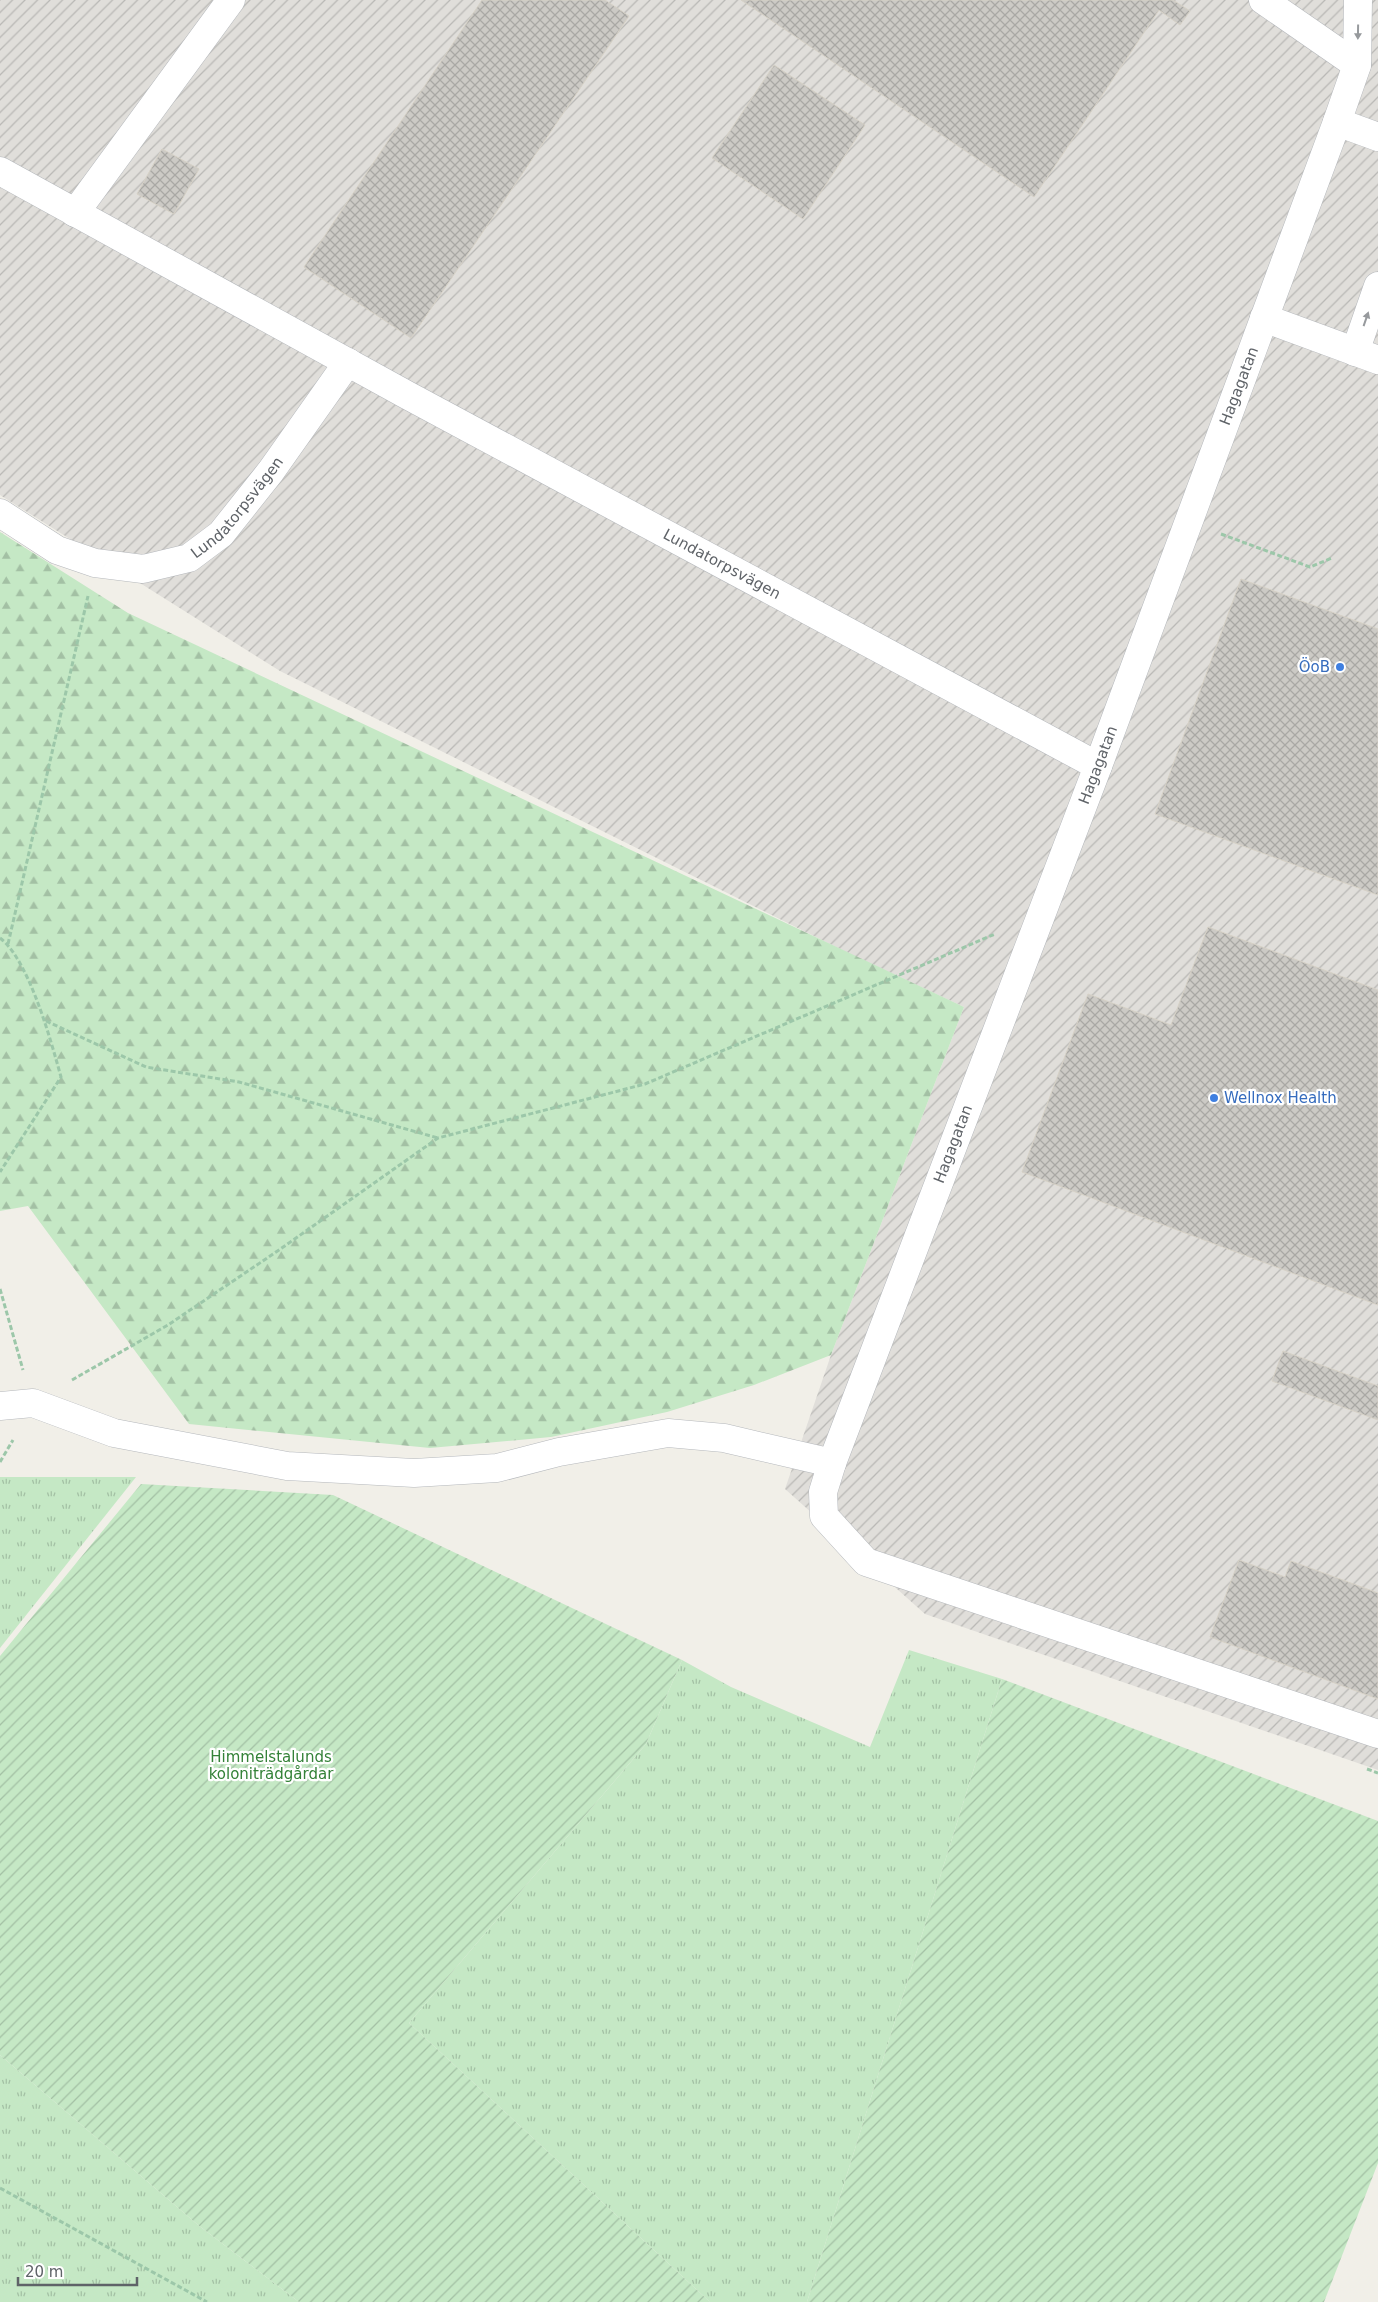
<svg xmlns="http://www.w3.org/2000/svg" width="1378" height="2302" font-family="'DejaVu Sans',sans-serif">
	<defs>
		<pattern id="industrial-furrows" width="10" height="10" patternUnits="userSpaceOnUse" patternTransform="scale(1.25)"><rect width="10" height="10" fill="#e0deda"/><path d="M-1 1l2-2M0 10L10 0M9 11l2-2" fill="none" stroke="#b9b8b5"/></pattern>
		<pattern id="grass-tufts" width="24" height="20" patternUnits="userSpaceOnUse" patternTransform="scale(1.25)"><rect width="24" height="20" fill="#c5e8c5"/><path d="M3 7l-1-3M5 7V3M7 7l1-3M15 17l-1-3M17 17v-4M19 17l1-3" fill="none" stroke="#a3c0a4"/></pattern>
		<pattern id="forest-firs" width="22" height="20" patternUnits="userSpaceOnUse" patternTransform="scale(1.25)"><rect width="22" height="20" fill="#c5e8c5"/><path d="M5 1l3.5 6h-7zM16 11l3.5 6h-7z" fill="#a3c0a4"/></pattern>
		<pattern id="garden-furrows" width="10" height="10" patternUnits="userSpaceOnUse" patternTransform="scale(1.25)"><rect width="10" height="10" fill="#c5e8c5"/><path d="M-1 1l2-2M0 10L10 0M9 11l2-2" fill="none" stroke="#a3c0a4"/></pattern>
		<pattern id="building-cross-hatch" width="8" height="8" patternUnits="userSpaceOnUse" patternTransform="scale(1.25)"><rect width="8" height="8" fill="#cccac5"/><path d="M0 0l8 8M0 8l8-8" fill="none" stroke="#a9a8a4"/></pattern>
	</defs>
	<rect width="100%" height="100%" fill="#f1efe8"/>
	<path fill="url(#industrial-furrows)" d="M0 0H1378V1770L925 1614 785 1489 831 1355 964 1007 852 955 280 671 0 495Z"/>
	<g fill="url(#grass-tufts)">
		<path d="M0 1477H136L0 1648Z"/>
		<path d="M909 1650 1002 1679 807 2302H710L409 2023 646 1744 682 1660 731 1687 870 1747Z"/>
		<path d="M0 2055 198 2225 299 2302H0Z"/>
	</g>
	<path fill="url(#forest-firs)" d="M0 532 128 613 964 1007 831 1355 754 1385 667 1412 551 1437 430 1448 189 1424 28 1206 0 1211Z"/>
	<g fill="url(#garden-furrows)">
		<path d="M141 1484 333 1495 682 1660 646 1744 409 2023 710 2302H299L198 2225 0 2055V1656Z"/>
		<path d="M1002 1679 1378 1821V2163L1324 2302H807Z"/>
	</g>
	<g fill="url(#building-cross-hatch)" stroke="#d6d1c6">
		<path d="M482 0H605L629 16 411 338 304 267Z"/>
		<path d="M741 0H1173L1190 11 1180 25 1159 10 1034 197Z"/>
		<path d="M774 65 865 125 803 219 712 158Z"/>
		<path d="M162 149 199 169 174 214 137 194Z"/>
		<path d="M1241 579 1378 629V895L1155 814Z"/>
		<path d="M1208 927 1378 990V1305L1022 1172 1088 994 1171 1025Z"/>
		<path d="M1283 1351 1378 1386V1420L1272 1381Z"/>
		<path d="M1239 1560 1285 1577 1291 1561 1378 1593V1699L1210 1637Z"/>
	</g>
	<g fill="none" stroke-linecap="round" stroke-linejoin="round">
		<defs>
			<g id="minor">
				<path d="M1263 0 1357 65"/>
				<path d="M1358 0 1357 65 1337 122 1098 766 832 1463 823 1492 824 1516 866 1562 1378 1734"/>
				<path d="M1337 122 1378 137"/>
				<path id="s1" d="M0 171 407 395 1098 766"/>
				<path d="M75 213 231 0"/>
				<path d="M1264 318 1378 360"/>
				<path d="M1355 352 1378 286"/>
				<path id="s2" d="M0 513 57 550 95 563 143 569 189 558 221 534 271 471 348 362"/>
				<path d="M0 1406 33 1403 114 1433 287 1466 414 1473 497 1468 559 1452 668 1433 724 1438 832 1463"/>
			</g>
		</defs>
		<use href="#minor" stroke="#b5b8bc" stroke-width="29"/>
		<g stroke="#9cc7a9" stroke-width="3" stroke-dasharray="5 2.5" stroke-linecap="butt">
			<path d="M1221 534 1310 567 1332 558"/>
			<path d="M0 938C29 960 51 1041 61 1077L0 1172"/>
			<path d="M8 944 88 596"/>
			<path d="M46 1021 146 1067 239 1082 438 1138"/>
			<path d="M0 1289 23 1370"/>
			<path d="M72 1380 168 1325 279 1250 438 1138 645 1084 995 934"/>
			<path d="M0 1462 13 1440"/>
			<path d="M1367 1769 1378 1773"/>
			<path d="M0 2188 207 2302"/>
		</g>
		<use href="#minor" stroke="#fff" stroke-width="28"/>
	</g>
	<defs><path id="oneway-solid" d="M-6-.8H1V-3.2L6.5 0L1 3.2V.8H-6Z" transform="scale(1.25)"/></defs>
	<g fill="#979a9d">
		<use href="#oneway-solid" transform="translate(1358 32) rotate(91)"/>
		<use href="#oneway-solid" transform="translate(1366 319) rotate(-71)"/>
	</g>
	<g fill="#3f7fe0" stroke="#fff" stroke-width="2">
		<circle cx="1340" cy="667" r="5"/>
		<circle cx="1214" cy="1098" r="5"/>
	</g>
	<g text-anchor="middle" stroke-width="4.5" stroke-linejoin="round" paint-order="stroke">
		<g font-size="15" fill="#5f6368" stroke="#fff">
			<text transform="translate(1239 386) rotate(-69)" y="5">Hagagatan</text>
			<text dy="5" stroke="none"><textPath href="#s2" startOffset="274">Lundatorpsvägen</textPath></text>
			<text dy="5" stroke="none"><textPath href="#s1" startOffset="822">Lundatorpsvägen</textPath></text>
			<text transform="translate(1098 765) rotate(-69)" y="5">Hagagatan</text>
			<text transform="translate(953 1144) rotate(-69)" y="5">Hagagatan</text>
		</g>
		<g font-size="15" fill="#366cbe" stroke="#fff" text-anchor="end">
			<text x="1330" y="672">ÖoB</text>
			<text x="1224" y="1103" text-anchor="start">Wellnox Health</text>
		</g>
		<g font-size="15" fill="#348238" stroke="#fff">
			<text x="271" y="1762">Himmelstalunds<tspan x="271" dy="17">koloniträdgårdar</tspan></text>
		</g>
	</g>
	<path d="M18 2277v8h119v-8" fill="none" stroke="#5f6368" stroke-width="2.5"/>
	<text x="25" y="2277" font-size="15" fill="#5f6368" stroke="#ffffff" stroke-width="4" paint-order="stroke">20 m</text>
</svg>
